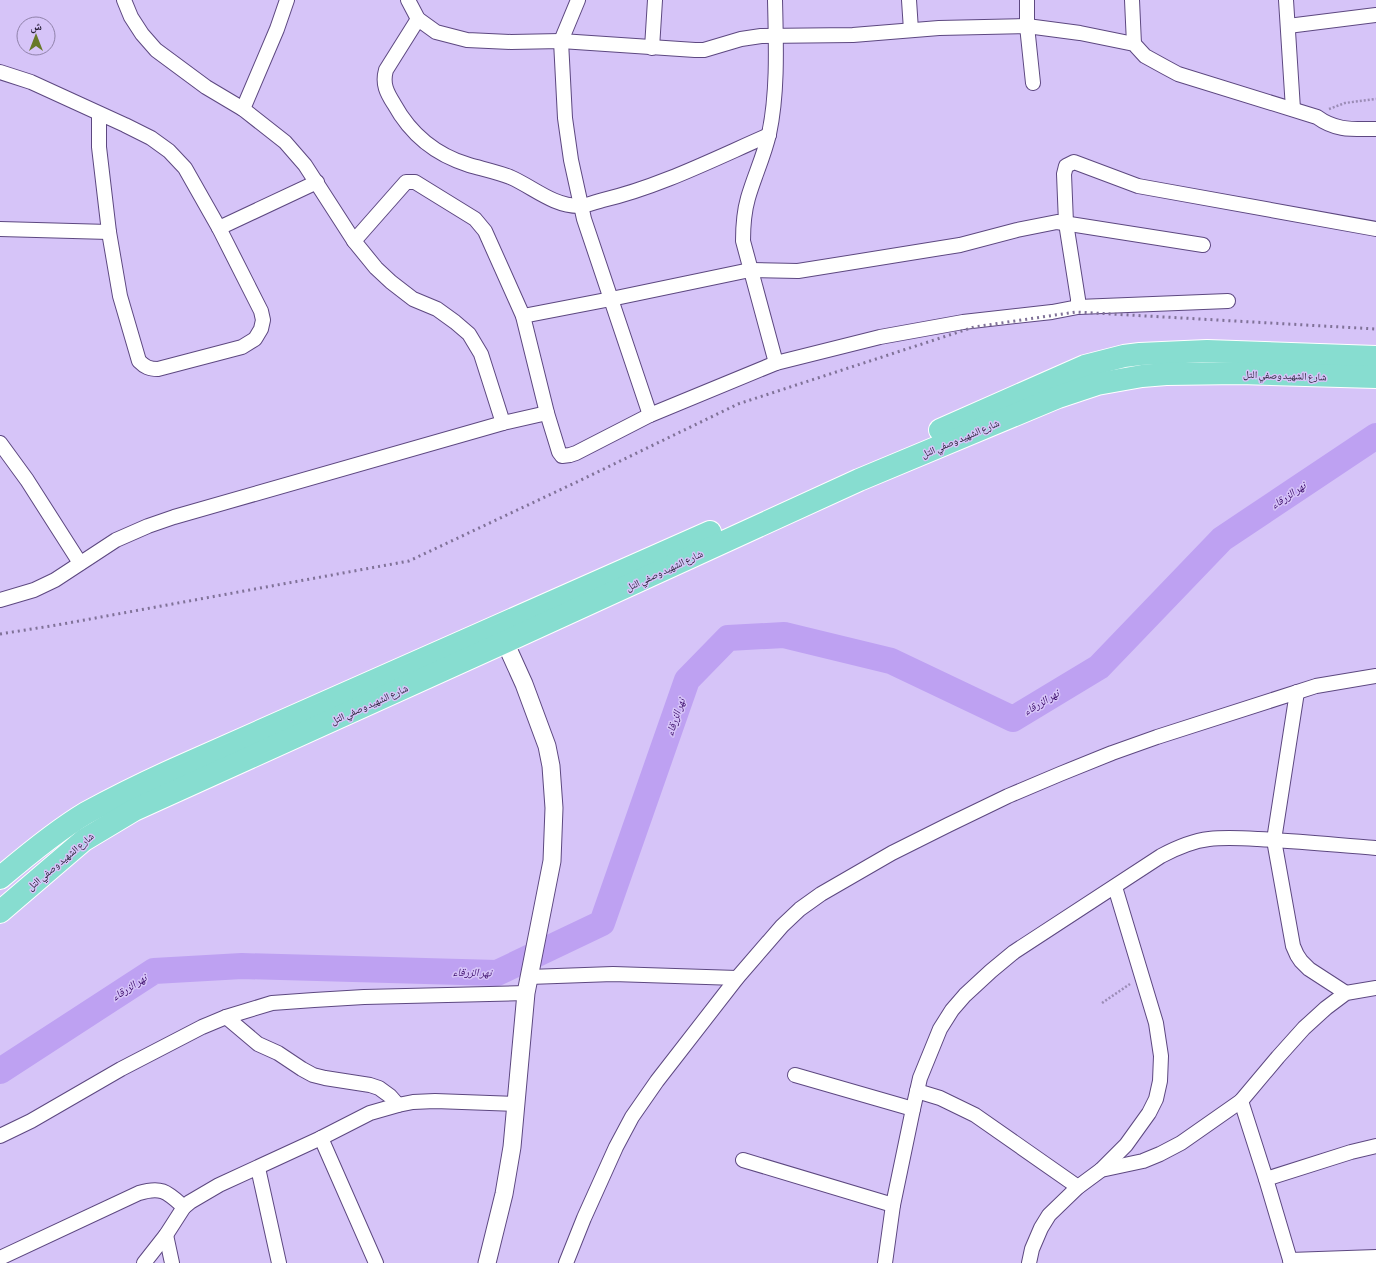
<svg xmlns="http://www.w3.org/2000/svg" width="1376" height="1263" font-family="'Asap Condensed','Noto Naskh Arabic',sans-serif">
	<rect width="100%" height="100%" fill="#d6c4f8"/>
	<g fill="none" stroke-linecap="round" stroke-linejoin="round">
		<path stroke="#bea1f2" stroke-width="26" d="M0 1071 154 971 242 966 497 973 602 923 687 680 728 638 784 635 891 661 1013 719 1099 667 1222 539 1376 436"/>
		<defs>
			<g id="minor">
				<path d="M124 0 131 17 142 34 156 50 206 87 243 109 285 142 305 165 354 241 376 268 391 282 413 299 437 309 455 322 469 334 481 354 503 423"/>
				<path d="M408 0 418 19 436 32 467 40 511 42 561 41 695 50H704L741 39 761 36 853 35 939 28 1027 26 1080 33 1134 44 1145 56 1165 67 1178 74 1317 117C1336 131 1353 129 1376 129"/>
				<path d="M578 0 561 41 565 118 571 160 584 219 650 415"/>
				<path d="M775 0C776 44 778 92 769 134 764 156 754 177 748 198 744 212 743 226 743 241L776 363"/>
				<path d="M909 0 911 30"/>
				<path d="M1027 0V26L1033 83"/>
				<path d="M1132 0 1134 44"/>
				<path d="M1286 0 1293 109"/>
				<path d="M418 19 386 70C382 84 387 93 394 104 411 135 436 155 469 165 483 169 497 172 510 177 533 187 553 206 579 206 586 206 595 202 603 200 659 187 716 158 769 135"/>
				<path d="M1288 26 1376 15"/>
				<path d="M652 48 655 0"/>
				<path d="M0 72 31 82 125 125 151 138 169 151 185 168 219 228 261 311 263 320 261 329 255 339 242 347 158 369C149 369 145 367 139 361L120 296 109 232 99 147V114"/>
				<path d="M243 109 277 29 287 0"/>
				<path d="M219 228 317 182"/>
				<path d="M0 229 109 232"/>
				<path d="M354 241 406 182H415L475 219 485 231 523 316 547 413 559 452 562 456 570 455 576 453 650 415 776 363 880 337 963 322 1052 312 1078 307V299L1066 223 1064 174 1066 166 1074 162 1138 186 1376 229"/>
				<path d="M1078 307 1228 301"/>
				<path d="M523 316 611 299 750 270 798 271 960 245 1017 230 1057 222 1203 245"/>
				<path d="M0 443 27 480 80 563"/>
				<path d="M0 600 34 590 55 580 116 540 148 526 174 517 503 423 547 413"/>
				<path d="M1297 692 1274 840 1286 907 1293 946 1297 955 1301 961 1309 969 1346 993"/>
				<path d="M529 977 613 974 737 978"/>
				<path d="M226 1017 258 1044 278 1053 302 1069 313 1075 325 1078 370 1085 379 1088 390 1096 398 1105"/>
				<path d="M795 1075 913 1109"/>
				<path d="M917 1091 940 1098 975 1115 1078 1187"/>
				<path d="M1241 1101 1266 1179 1291 1263"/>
				<path d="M0 1136 31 1121 121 1069 202 1027 226 1017 272 1003 314 1000 364 997 526 993"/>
				<path d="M321 1138 376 1263"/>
				<path d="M743 1160 893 1205"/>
				<path d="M258 1168 279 1263"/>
				<path d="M1101 1170 1126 1145 1149 1113 1156 1099 1160 1081 1161 1056 1156 1023 1115 887"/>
				<path d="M1266 1179 1351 1152 1376 1146"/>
				<path d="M166 1235 172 1263"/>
				<path d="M0 1258 139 1193C162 1186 167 1192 184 1207"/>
				<path d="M1290 1260 1376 1257"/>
				<path d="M144 1263 166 1235 184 1207 190 1202 219 1185 321 1138 370 1113 398 1105 413 1102 435 1101 515 1104"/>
				<path d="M566 1263 584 1218 616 1147 632 1117 657 1081 737 978 782 926 800 909 821 894 892 853 948 825 1008 796 1060 774 1112 753 1157 737 1316 686 1376 676"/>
				<path d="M885 1263 893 1205 913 1109 920 1078 940 1029 952 1010 965 995 991 971 1014 952 1161 856C1176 848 1192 841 1209 839 1225 837 1241 838 1258 839 1297 841 1337 845 1376 848"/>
				<path d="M1029 1263 1032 1249 1041 1228 1049 1215 1078 1187 1101 1170 1143 1161 1160 1154 1181 1143 1241 1101 1278 1057 1304 1028 1326 1008 1346 993 1376 988"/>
			</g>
			<path id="tertiary" d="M487 1263 504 1194 512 1147 526 993 552 861 554 808 551 766 547 746 524 684 505 642"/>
			<g id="primary">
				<path d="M940 430 1085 366 1124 356 1140 354 1207 351 1376 357"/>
				<path d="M0 878C27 855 56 831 86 813 119 795 152 779 186 764L710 532"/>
				<path d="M0 912 84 840 134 810 505 642 859 480 1058 397 1097 384 1142 376 1166 374 1240 373 1376 377"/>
			</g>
		</defs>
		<use href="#minor" stroke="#5d4880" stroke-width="16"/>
		<use href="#tertiary" stroke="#5d4880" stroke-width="19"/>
		<use href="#primary" stroke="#fff" stroke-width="24"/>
		<g stroke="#9b8cb6" stroke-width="2.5" stroke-dasharray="2 2" stroke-linecap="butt">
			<path d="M1329 109 1345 103 1376 99"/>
			<path d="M1102 1003 1130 984"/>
		</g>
		<use href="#minor" stroke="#fff" stroke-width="14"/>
		<use href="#tertiary" stroke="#fff" stroke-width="17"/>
		<use href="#primary" stroke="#87ddd0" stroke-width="22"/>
		<path stroke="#807298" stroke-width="3" stroke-dasharray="2 4" stroke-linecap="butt" d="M0 634 57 625 409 561 581 480 738 404 974 327 1076 312 1376 329"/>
	</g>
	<g text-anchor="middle" stroke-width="3" stroke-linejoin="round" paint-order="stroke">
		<g font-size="10" fill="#271e36" stroke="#d6c4f8">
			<text transform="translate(1285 375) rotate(2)" y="4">شارع الشهيد وصفي التل</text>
			<text transform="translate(960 438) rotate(-23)" y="4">شارع الشهيد وصفي التل</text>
			<text transform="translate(664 570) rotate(-25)" y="4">شارع الشهيد وصفي التل</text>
			<text transform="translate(369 704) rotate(-24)" y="4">شارع الشهيد وصفي التل</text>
			<text transform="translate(60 861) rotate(-40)" y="4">شارع الشهيد وصفي التل</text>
		</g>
		<g font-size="11" font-style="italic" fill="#3d0d6c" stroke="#d6c4f8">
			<text transform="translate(1288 495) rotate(-34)" y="4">نهر الزرقاء</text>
			<text transform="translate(1041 702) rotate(-31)" y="4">نهر الزرقاء</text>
			<text transform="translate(675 717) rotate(-71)" y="4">نهر الزرقاء</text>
			<text transform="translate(472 972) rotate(1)" y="4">نهر الزرقاء</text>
			<text transform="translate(129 987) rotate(-33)" y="4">نهر الزرقاء</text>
		</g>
	</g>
	<g transform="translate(36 36)"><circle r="19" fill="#d6c4f8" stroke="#9082aa"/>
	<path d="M0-3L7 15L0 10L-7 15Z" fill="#687928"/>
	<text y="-6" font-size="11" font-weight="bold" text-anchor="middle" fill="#271e36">ش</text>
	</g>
</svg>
